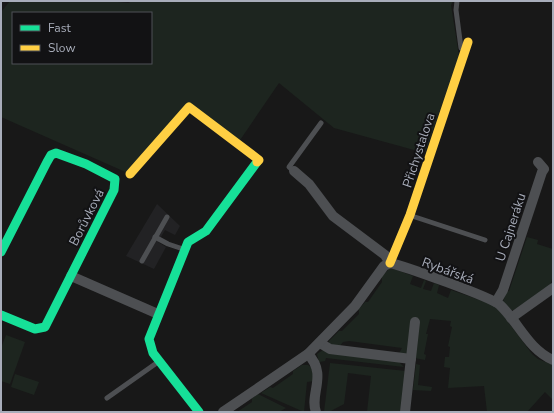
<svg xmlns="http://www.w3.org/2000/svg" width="554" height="413" font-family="'Nunito Sans',sans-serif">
	<rect width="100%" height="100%" fill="#181818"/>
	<path fill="#222224" d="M157 204 180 226 175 235 165 230 158 242 166 247 154 269 126 256Z"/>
	<g fill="#1d251f" fill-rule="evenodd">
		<path d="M10 1H106L129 3 131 1H453L451 5 459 56 425 153 334 128 279 83 238 143 189 107 130 174 1 117V12ZM13 13H151V63H13Z"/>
		<path d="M527 237 538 240 537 244 553 249V276L549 288 514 310H509L503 302 506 292 509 291Z"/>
		<path d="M389 269H394L413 276 410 284 421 288 424 280 426 281 423 289 431 291 434 283 439 285 437 293 448 298 451 290 491 304 500 311 532 354 538 359 553 365V400L545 392 527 412H487L484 386 448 388 450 368 444 367 445 357H449L450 347 448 346 452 327 450 326 451 321 430 319 426 334H428L424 354 426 355 425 360 398 355 402 348 349 341 343 342 339 347 329 344V341L339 331H342L359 314V309L365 302H368L382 282V276Z"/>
		<path d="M6 335 25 342 10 384 1 381V348Z"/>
		<path d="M323 350 399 362 404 367 326 358 325 361 319 362 317 354Z"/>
		<path d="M330 363 406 371 403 412H367L371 376 348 373 344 404 329 412H324Z"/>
		<path d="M416 364 420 365 418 385 432 387 431 391 413 390Z"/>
		<path d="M302 365H308L312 368 314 381 307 382 304 412 261 393 270 387 273 388 293 374V371Z"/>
		<path d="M15 374 39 382 34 395 11 387Z"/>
		<path d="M258 394 286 408 279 412H237L252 402V398Z"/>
	</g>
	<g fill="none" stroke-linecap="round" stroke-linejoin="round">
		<g stroke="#4d4f52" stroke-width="5">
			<path d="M457 1 456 10 461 48"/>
			<path d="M294 171 289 167 321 123"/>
			<path d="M412 216 485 240"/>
			<path d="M155 237 168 244 183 249"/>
			<path d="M142 261 167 217"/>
			<path d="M107 398 158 362"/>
		</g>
		<g stroke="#4d4f52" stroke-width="10">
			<path d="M294 171 309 184 333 216 385 255 390 263"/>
			<path d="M390 263C404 266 491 297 500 305 519 323 528 349 553 360"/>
			<path d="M71 276 158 314"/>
			<path d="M496 302 503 290 542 172 544 169 538 162"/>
			<path d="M511 318 553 288"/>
			<path d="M320 343 330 349 411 359"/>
			<path d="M308 354C328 375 309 394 316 412"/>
			<path d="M223 412 308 354 355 306 384 266 390 263"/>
			<path d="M405 412 415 322"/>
		</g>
		<g stroke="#16e098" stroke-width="9">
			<path d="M1 252 47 162 51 155 56 153 86 164 115 179 114 190 45 327 35 329 1 315"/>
			<path d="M199 412 153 353 149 339 188 242 206 231 257 162"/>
		</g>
		<g stroke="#ffcf43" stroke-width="9">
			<path d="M130 174 189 107 259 160 257 162"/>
			<path d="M390 263 410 215 468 42"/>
		</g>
	</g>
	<g text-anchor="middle" stroke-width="4" stroke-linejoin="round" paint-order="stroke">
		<g font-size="13" fill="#a8adba" stroke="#121214">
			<text transform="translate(418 150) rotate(-72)" y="5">Přichystalova</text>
			<text transform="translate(86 217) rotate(-63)" y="5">Borůvková</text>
			<text transform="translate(510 227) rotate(-72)" y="5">U Cajneráku</text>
			<text transform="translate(448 270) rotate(20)" y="5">Rybářská</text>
		</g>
	</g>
	<rect width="554" height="413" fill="none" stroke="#a8adba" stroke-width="4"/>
	<rect x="12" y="12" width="140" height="52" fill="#121214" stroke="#4e5056"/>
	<rect x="20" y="25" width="20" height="6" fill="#16e098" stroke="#4e5056"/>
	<text x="48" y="32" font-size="12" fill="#a8adba">Fast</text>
	<rect x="20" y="45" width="20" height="6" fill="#ffcf43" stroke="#4e5056"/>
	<text x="48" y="52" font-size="12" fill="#a8adba">Slow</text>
</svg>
